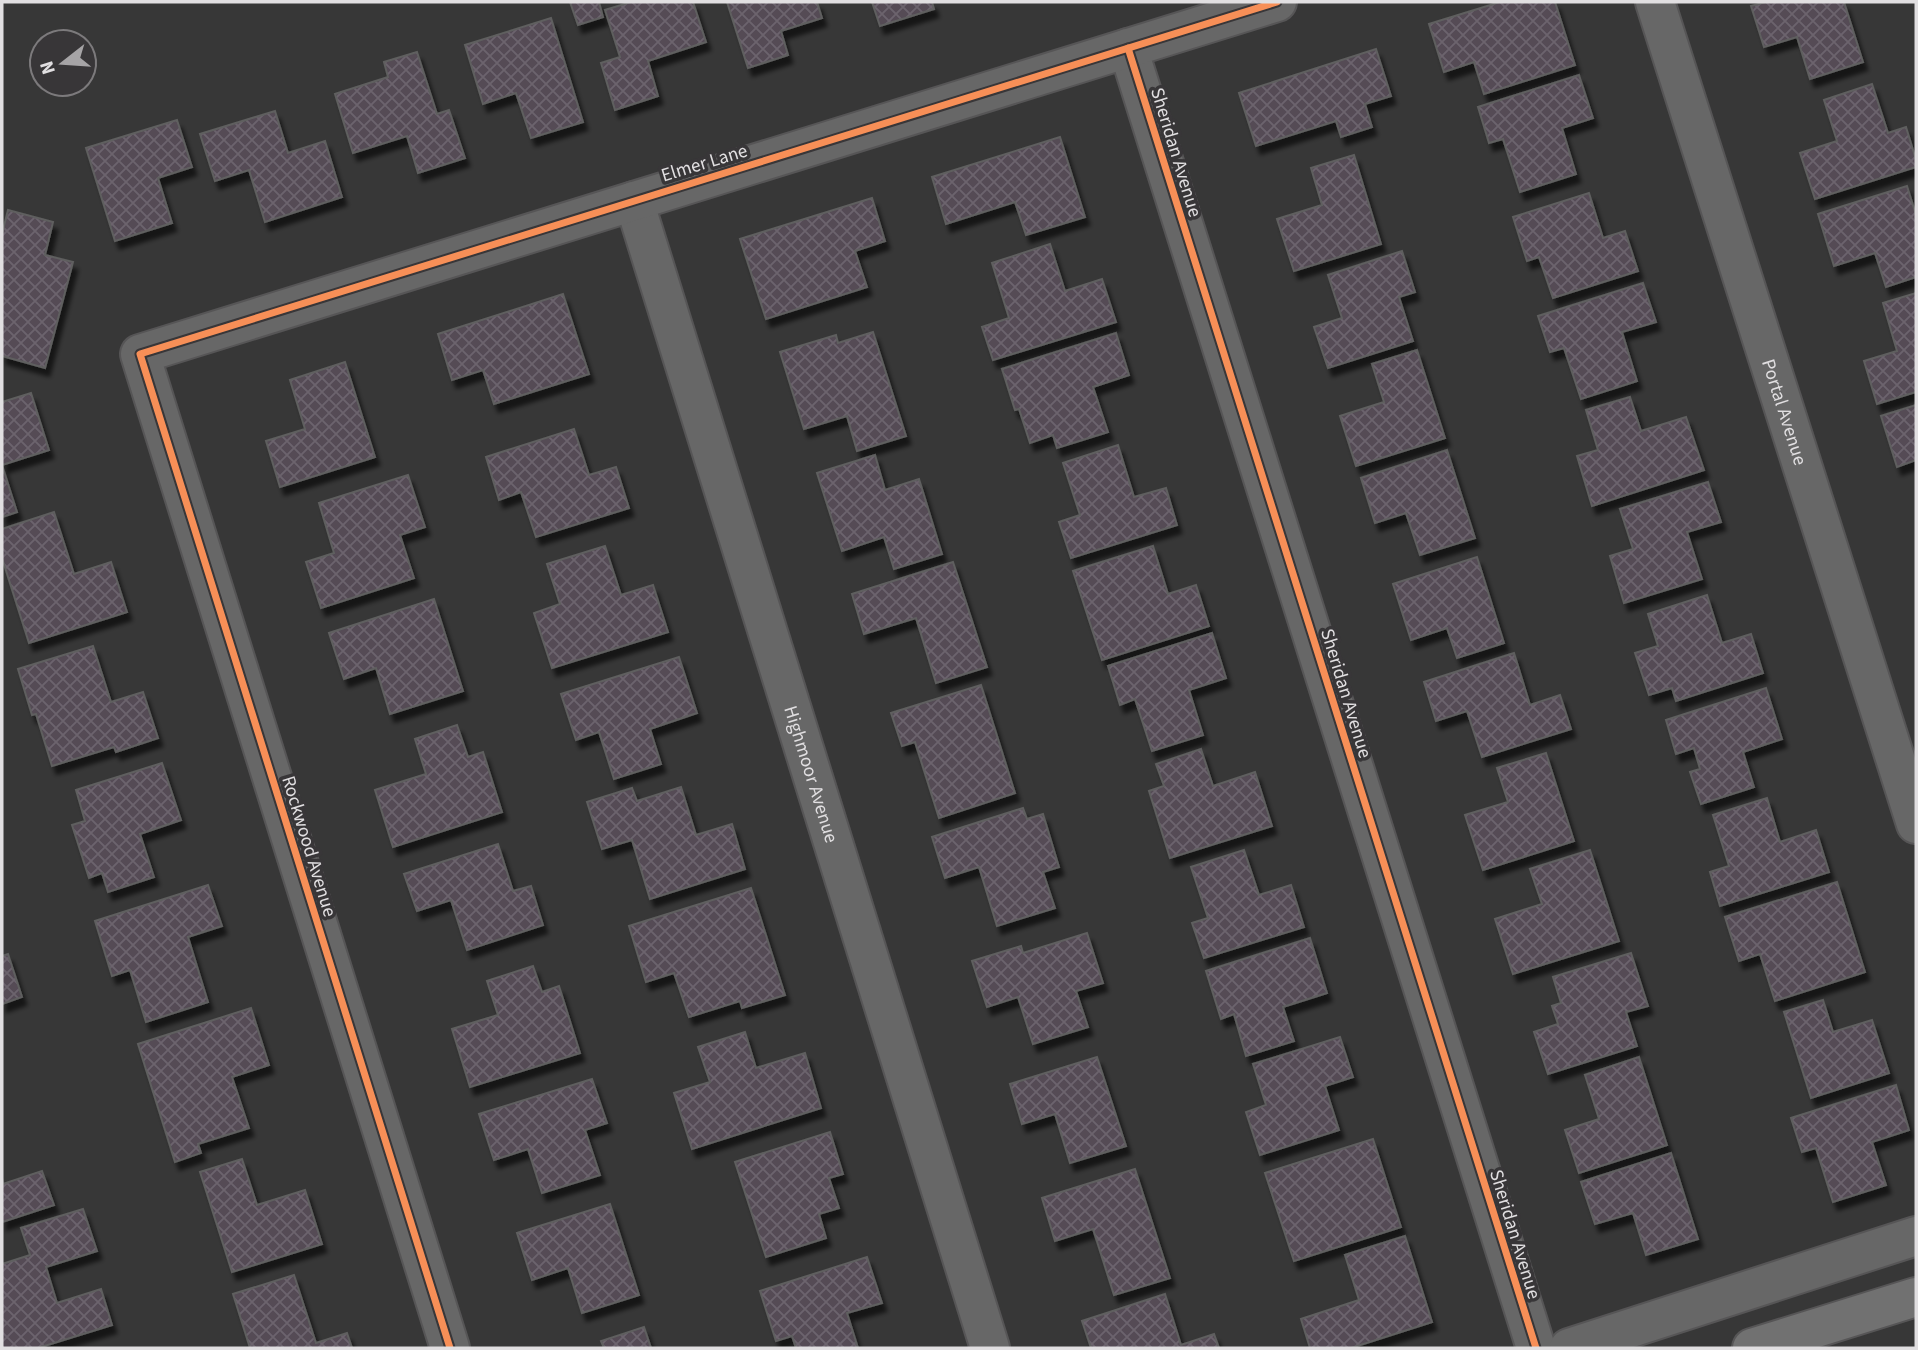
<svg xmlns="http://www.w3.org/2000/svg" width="1918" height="1350" font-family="'Source Sans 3',sans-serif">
	<defs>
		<pattern id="building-cross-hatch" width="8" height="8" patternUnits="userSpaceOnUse" patternTransform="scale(1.75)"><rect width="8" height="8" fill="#544b55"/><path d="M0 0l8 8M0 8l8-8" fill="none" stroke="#6c646d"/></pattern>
		<filter id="shadow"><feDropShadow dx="4.5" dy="8" stdDeviation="2" flood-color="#0009"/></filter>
	</defs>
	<rect width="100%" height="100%" fill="#373737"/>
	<g fill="url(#building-cross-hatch)" stroke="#5f5f5f" stroke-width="2" filter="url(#shadow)">
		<path d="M570 2H599L603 17 578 25Z"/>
		<path d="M631 2H693L706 42 648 61 658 96 615 110 601 63 620 57 605 10Z"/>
		<path d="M727 2H817L822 18 781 31 788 55 748 68Z"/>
		<path d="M872 2H932L934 9 880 26Z"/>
		<path d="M1500 2H1555L1575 65 1484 94 1474 62 1444 72 1429 24Z"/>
		<path d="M1766 2H1844L1863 62 1810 79 1797 37 1764 47 1751 6Z"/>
		<path d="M551 18 583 122 531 138 516 93 483 104 465 45Z"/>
		<path d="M1376 49 1391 96 1365 104 1372 127 1341 137 1336 121 1256 146 1239 93Z"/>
		<path d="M417 52 437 114 449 110 465 158 418 173 407 136 353 153 335 94 388 77 384 62Z"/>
		<path d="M1579 75 1593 118 1562 128 1576 174 1520 192 1503 139 1489 143 1478 107Z"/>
		<path d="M1872 84 1888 133 1906 127 1916 160V167L1815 199 1800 153 1837 141 1824 100Z"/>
		<path d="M275 111 288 153 325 141 342 197 265 222 249 170 215 181 200 134Z"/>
		<path d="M177 120 192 167 158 178 172 223 115 241 86 148Z"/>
		<path d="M1060 137 1085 217 1026 235 1015 202 946 224 932 177Z"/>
		<path d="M1354 155 1381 244 1294 271 1277 219 1322 205 1311 168Z"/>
		<path d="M1907 186 1916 215V277L1886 287 1875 253 1834 266 1818 214Z"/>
		<path d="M1589 193 1603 238 1625 231 1638 271 1553 298 1539 257 1527 261 1513 217Z"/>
		<path d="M872 198 885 241 855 251 867 287 766 319 740 239Z"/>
		<path d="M8 210 53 222 45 255 73 262 45 368 2 356V234Z"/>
		<path d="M1050 244 1065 291 1102 279 1116 322 993 360 982 327 1009 318 992 263Z"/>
		<path d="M1402 251 1415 292 1399 297 1413 341 1328 368 1314 327 1342 318 1328 275Z"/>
		<path d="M1643 283 1656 322 1622 332 1637 381 1581 399 1564 348 1550 352 1538 316Z"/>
		<path d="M1916 293V392L1877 404 1864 361 1897 351 1883 303Z"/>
		<path d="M563 294 589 374 494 404 483 370 452 380 438 334Z"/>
		<path d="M873 332 906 436 857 451 847 416 804 429 780 352 836 335 838 343Z"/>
		<path d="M1116 333 1129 375 1093 387 1108 432 1057 448 1053 435 1030 443 1019 409 1015 410 1002 369Z"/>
		<path d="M1417 350 1445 438 1356 466 1340 416 1384 402 1372 364Z"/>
		<path d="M345 362 375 457 280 487 266 441 305 429 290 380Z"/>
		<path d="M31 393 49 450 2 465 17 512 2 517V402Z"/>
		<path d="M1630 397 1641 431 1686 417 1704 470 1592 506 1577 456 1598 450 1586 410Z"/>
		<path d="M1916 405V460L1897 467 1881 416Z"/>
		<path d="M574 429 589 475 616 467 629 508 536 537 521 492 499 500 486 457Z"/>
		<path d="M1118 445 1134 497 1166 488 1177 525 1071 558 1059 522 1080 515 1063 463Z"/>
		<path d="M1447 450 1475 538 1420 555 1406 513 1375 523 1361 478Z"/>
		<path d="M875 455 885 490 919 479 942 554 894 569 884 537 842 551 817 473Z"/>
		<path d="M408 475 425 527 400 535 414 578 321 608 306 562 334 553 319 503Z"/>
		<path d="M1708 482 1721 522 1687 532 1702 579 1624 603 1610 556 1633 549 1620 509Z"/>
		<path d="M54 512 74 574 111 562 127 612 29 643 2 558V529Z"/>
		<path d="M605 546 621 595 653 585 668 632 552 668 534 613 560 604 547 564Z"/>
		<path d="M1153 546 1168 594 1196 585 1209 626 1102 660 1073 571Z"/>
		<path d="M1477 557 1504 643 1457 658 1447 628 1411 640 1393 584Z"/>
		<path d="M953 562 987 667 936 683 916 618 864 634 852 594Z"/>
		<path d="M1707 595 1722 643 1751 634 1763 673 1676 701 1672 688 1649 695 1635 653 1658 646 1648 614Z"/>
		<path d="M434 599 463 691 390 714 376 668 344 679 329 633Z"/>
		<path d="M1212 633 1226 678 1189 690 1203 735 1152 751 1135 699 1120 705 1108 666Z"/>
		<path d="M93 646 111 702 143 692 158 738 116 752 114 747 52 766 36 714 32 715 18 669Z"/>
		<path d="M1514 653 1530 705 1560 695 1571 729 1482 757 1467 711 1436 721 1424 682Z"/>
		<path d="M679 657 697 713 650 729 661 764 614 779 599 732 576 740 561 694Z"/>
		<path d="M981 685 1015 793 939 818 915 742 902 746 891 713Z"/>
		<path d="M1766 688 1782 739 1743 752 1754 787 1701 804 1690 772 1700 769 1694 748 1676 754 1666 720Z"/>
		<path d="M457 725 468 757 483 752 502 812 393 847 375 790 426 774 415 739Z"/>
		<path d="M1201 749 1213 786 1255 772 1272 826 1170 858 1149 791 1164 786 1156 764Z"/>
		<path d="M1546 753 1574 841 1483 870 1465 815 1508 802 1497 768Z"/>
		<path d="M162 763 181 820 140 834 154 877 108 892 102 873 89 878 72 825 85 821 76 790Z"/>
		<path d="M681 787 696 835 732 824 745 869 650 899 632 840 602 849 587 802 632 788 637 801Z"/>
		<path d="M1767 798 1780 842 1816 830 1829 872 1720 906 1710 872 1729 866 1713 815Z"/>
		<path d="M1023 808 1027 819 1043 814 1059 867 1043 872 1055 908 997 926 979 867 945 878 932 837Z"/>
		<path d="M498 844 513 891 531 886 543 925 467 950 451 900 417 911 404 874Z"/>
		<path d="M1244 850 1259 895 1291 885 1304 927 1204 958 1192 923 1208 918 1191 867Z"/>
		<path d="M1590 850 1619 941 1513 974 1495 919 1542 904 1530 869Z"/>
		<path d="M1837 882 1865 972 1775 1001 1760 954 1739 961 1725 917Z"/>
		<path d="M208 885 222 926 188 937 208 1002 146 1022 130 970 112 976 95 921Z"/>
		<path d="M751 888 785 995 742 1008 740 1001 689 1017 674 973 646 982 629 926Z"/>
		<path d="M1087 933 1103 983 1076 991 1088 1027 1033 1044 1018 997 987 1007 972 961 1021 946 1023 953Z"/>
		<path d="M1310 938 1327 993 1283 1007 1294 1041 1246 1056 1234 1014 1221 1019 1206 971Z"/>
		<path d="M1631 953 1648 1006 1626 1012 1637 1046 1548 1074 1534 1032 1558 1024 1552 1006 1561 1003 1553 977Z"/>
		<path d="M8 954 22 997 2 1004V956Z"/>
		<path d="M533 966 542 992 559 986 580 1053 470 1087 452 1029 498 1015 487 981Z"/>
		<path d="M1823 1000 1833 1032 1872 1020 1889 1073 1811 1098 1784 1012Z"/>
		<path d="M251 1008 269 1065 232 1077 249 1128 198 1144 201 1153 175 1162 138 1044Z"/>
		<path d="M745 1032 756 1068 805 1053 821 1108 692 1149 674 1093 710 1082 698 1047Z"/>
		<path d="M1340 1037 1353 1077 1325 1086 1339 1130 1260 1155 1246 1112 1266 1105 1253 1064Z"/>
		<path d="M1097 1057 1126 1146 1070 1163 1055 1114 1022 1124 1010 1084Z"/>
		<path d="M1639 1057 1667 1145 1579 1173 1565 1130 1599 1119 1585 1075Z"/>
		<path d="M592 1079 607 1123 585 1130 600 1175 542 1193 528 1149 494 1160 479 1114Z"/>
		<path d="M1896 1085 1909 1130 1872 1142 1886 1185 1833 1202 1816 1148 1802 1152 1791 1118Z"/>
		<path d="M830 1132 843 1174 829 1178 839 1208 819 1214 826 1238 766 1257 735 1162Z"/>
		<path d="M1373 1139 1401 1227 1294 1261 1265 1173Z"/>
		<path d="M1671 1153 1698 1239 1646 1255 1633 1213 1595 1224 1581 1182Z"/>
		<path d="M242 1159 257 1205 305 1190 322 1244 232 1272 200 1172Z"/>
		<path d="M1135 1169 1170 1278 1114 1295 1093 1229 1055 1241 1042 1198Z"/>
		<path d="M42 1171 54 1205 2 1222V1178L3 1184Z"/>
		<path d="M610 1204 639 1295 582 1313 568 1268 532 1280 517 1233Z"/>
		<path d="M83 1209 97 1251 46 1267 57 1303 101 1289 112 1325 38 1348H2V1264L30 1255 21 1228Z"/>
		<path d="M1405 1236 1432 1322 1351 1348H1310L1301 1319 1359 1300 1345 1255Z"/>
		<path d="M867 1257 882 1303 847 1313 858 1348H796L792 1336 776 1341 760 1291Z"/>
		<path d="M294 1275 316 1343 347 1333 352 1348H250L233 1294Z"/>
		<path d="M1165 1294 1181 1345 1214 1334 1219 1348H1091L1082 1321Z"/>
		<path d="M644 1327 651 1348H604L601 1341Z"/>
	</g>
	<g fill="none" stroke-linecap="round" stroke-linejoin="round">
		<defs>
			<g id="minor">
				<path id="s1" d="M1655 2 1916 824"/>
				<path d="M1128 48 1536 1348"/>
				<path id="s2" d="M634 201 990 1348"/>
				<path d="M450 1348 140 354 1277 2"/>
				<path d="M1569 1348 1916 1236"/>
			</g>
			<path id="primary" d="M1752 1348 1916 1297"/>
		</defs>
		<use href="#minor" stroke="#565556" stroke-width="42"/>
		<use href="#primary" stroke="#565556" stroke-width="42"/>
		<use href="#minor" stroke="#676767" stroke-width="38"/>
		<use href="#primary" stroke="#717171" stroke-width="38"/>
		<defs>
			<g id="cycleway">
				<path d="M1128 48 1536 1348"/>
				<path d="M450 1348 140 354 1277 2"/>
			</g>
		</defs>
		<use href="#cycleway" stroke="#383638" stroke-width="11"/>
		<use href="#cycleway" stroke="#f78f57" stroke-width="7"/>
	</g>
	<g text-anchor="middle" stroke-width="7" stroke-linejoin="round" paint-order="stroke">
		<g font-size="19" fill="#e1dfe1" stroke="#383638">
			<text transform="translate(1177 152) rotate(73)" y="7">Sheridan Avenue</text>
			<text transform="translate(704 162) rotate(-17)" y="7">Elmer Lane</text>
			<text dy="7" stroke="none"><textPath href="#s1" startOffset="430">Portal Avenue</textPath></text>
			<text transform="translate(1347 693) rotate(73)" y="7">Sheridan Avenue</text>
			<text dy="7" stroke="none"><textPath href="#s2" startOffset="600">Highmoor Avenue</textPath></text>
			<text transform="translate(310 846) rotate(73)" y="7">Rockwood Avenue</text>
			<text transform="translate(1516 1234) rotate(73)" y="7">Sheridan Avenue</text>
		</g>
	</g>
	<rect width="1918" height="1350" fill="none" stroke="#e1dfe1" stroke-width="7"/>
	<g transform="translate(63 63) rotate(253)"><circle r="33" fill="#383638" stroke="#7c7a7c" stroke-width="2"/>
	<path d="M0-5L12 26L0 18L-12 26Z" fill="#a6a4a6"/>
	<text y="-10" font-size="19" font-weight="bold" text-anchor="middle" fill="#e1dfe1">N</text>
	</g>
</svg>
